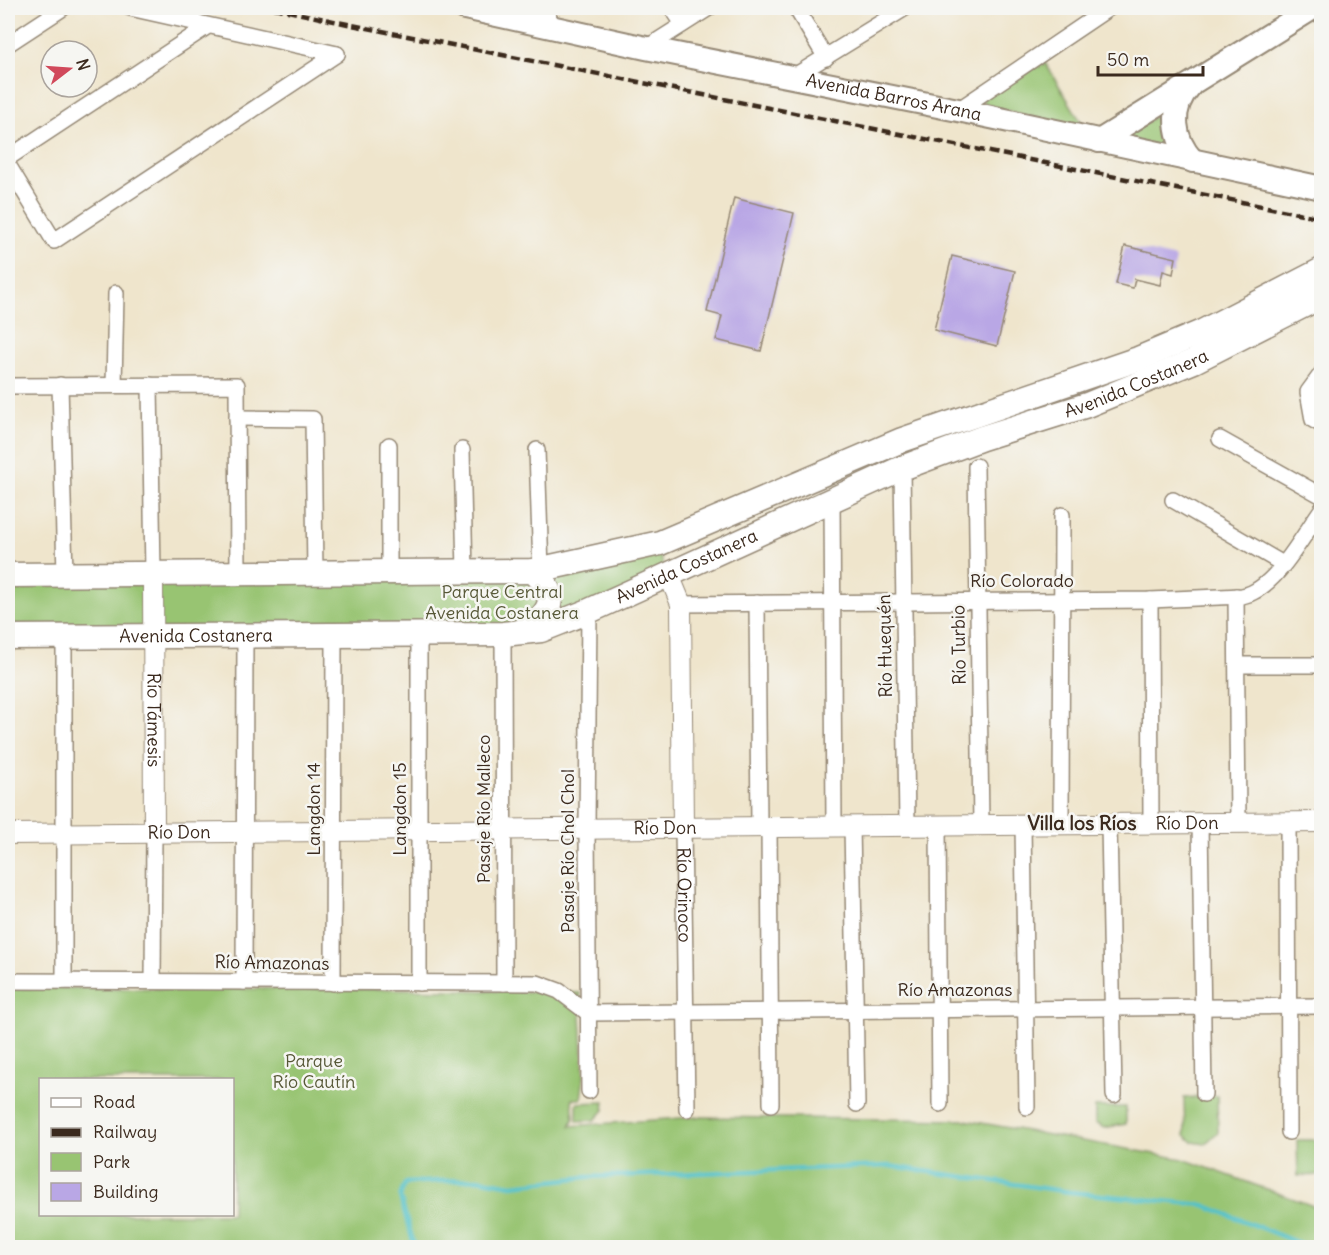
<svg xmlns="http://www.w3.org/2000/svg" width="1329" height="1255" font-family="Delius,sans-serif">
	<rect width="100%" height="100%" fill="#f6f6f2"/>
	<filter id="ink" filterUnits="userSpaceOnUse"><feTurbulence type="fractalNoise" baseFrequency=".0167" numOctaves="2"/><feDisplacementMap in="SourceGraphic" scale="12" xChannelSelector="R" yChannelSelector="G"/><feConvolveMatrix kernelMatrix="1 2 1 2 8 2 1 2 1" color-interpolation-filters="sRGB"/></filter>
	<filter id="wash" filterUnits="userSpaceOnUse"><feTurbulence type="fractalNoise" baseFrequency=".008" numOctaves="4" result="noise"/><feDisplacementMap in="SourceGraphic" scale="24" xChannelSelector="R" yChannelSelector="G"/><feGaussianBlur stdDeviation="1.35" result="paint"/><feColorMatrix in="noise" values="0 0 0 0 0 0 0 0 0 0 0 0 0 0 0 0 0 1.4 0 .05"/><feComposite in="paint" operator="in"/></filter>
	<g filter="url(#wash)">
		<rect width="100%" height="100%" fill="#efe5cc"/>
		<g fill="#98c472" stroke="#6a7748" stroke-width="1.5" fill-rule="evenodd">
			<path d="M1044 61 1086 130 983 105 984 94Z"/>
			<path d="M1168 107 1179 151 1130 140 1129 134Z"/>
			<path d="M658 547 665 573 541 627 8 634V579L542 573Z"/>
			<path d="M8 988 401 989 580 993 584 1076 581 1099H572L574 1118 570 1126 695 1117 965 1120 1183 1159 1322 1209 1321 1248H8ZM40 1080H232V1214H40Z"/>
			<path d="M1217 1096 1218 1132 1205 1144 1193 1142 1185 1135 1184 1098Z"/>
			<path d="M605 1102 604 1110 595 1120 577 1121V1103Z"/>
			<path d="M1095 1107H1126V1124L1104 1128 1095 1123Z"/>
			<path d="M1297 1140H1321V1175L1298 1176Z"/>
		</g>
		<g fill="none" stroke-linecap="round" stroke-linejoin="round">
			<path stroke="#53c1c8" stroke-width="4.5" d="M415 1248 400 1197 405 1183 477 1179 512 1185 587 1177 889 1166 1070 1192 1204 1205 1311 1248"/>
		</g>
		<g id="blocks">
			<g fill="#b9a7e5">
				<path d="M734 198 794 213 761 351 716 340 722 316 707 312Z"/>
				<path d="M1125 246 1176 258 1173 274 1163 271 1160 285 1135 279 1133 288 1116 284Z"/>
				<path d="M952 256 1015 271 997 346 934 330Z"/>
			</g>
		</g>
	</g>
	<g filter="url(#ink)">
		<use href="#blocks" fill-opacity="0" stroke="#958875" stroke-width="1.5"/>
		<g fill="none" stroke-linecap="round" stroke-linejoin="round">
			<defs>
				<g id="minor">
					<path d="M130 8 337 54"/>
					<path d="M542 8 554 26"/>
					<path d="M672 8 683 24"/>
					<path d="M796 8 826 58"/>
					<path d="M8 44 63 8"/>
					<path d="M646 48 709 8"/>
					<path d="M793 77 905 8"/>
					<path d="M958 110 1109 8"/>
					<path d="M8 158 208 26"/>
					<path d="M8 165 54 241 337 54"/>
					<path d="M1322 373 1308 392 1313 420 1322 425"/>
					<path d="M60 385 65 574"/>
					<path d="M114 385 116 293"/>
					<path d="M150 385 153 574"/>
					<path d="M8 386 237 385 238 574"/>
					<path d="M237 418 313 419 315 573"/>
					<path d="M1220 439 1322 496"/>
					<path d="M389 445V572"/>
					<path d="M462 450 465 572"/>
					<path d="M537 450 541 570"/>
					<path d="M976 466 981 824"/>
					<path d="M902 468 907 824"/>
					<path d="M832 499 834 825"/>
					<path d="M1173 500 1283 564"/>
					<path d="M1236 596 1238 822"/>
					<path d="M1150 600 1151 823"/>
					<path d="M757 603 759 825"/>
					<path d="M681 604 1150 600 1242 596C1275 590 1303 535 1322 509"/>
					<path d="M589 611 587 828 589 1091"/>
					<path d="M503 634 504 983"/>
					<path d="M419 635V983"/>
					<path d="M64 637V981"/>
					<path d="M1237 665H1322"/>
					<path d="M1200 822 1204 1094"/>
					<path d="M1288 822 1289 1132"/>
					<path d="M1061 823 1062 515"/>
					<path d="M1109 823 1114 1095"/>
					<path d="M938 824 940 1104"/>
					<path d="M1023 824 1027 1107"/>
					<path d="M769 825 771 1104"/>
					<path d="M852 825 857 1104"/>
					<path id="s1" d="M683 827 687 1109"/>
					<path d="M8 981 537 983 559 991 588 1013 1322 1006"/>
					<path d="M153 981 154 833"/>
					<path d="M244 982 245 636"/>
					<path d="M333 983 334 635"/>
				</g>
				<g id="tertiary">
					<path id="s2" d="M153 574 154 833"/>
					<path d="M669 575 681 604 683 827"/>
					<path id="s3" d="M8 834 1322 822"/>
				</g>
				<g id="secondary">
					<path id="s4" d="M465 8 646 48 958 110 1322 188"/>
					<path d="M1190 86C1169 108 1173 139 1193 161"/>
					<path d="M1099 141 1313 8"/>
				</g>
				<g id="primary">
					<path d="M8 575 533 571 660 543 902 440 1138 359 1202 332 1322 270"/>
					<path d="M522 631C552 614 561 596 533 571"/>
					<path id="s5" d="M8 637 503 634 541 630 589 611 902 468 982 438 1087 405 1194 361 1322 296"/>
				</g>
			</defs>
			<use href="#minor" stroke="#958875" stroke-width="18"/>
			<use href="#tertiary" stroke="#958875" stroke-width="22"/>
			<use href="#secondary" stroke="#958875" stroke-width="26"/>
			<use href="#primary" stroke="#958875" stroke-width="27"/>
			<use href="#minor" stroke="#fff" stroke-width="15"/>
			<use href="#tertiary" stroke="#fff" stroke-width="20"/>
			<use href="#secondary" stroke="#fff" stroke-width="22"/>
			<use href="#primary" stroke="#fff" stroke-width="24"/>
			<path stroke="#3b2a1e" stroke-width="4.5" stroke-dasharray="9 4.5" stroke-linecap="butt" d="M274 8 352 25 1322 218"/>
		</g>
	</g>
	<g text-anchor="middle" stroke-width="5" stroke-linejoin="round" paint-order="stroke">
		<g font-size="18" fill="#3b2a1e" stroke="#f6f6f2">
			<text dy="6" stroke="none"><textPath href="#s4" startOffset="438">Avenida Barros Arana</textPath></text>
			<text dy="6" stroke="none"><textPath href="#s5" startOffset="1178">Avenida Costanera</textPath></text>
			<text dy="6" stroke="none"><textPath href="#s5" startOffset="692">Avenida Costanera</textPath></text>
			<text x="1022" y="587">Río Colorado</text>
			<text dy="6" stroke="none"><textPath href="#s5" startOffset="188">Avenida Costanera</textPath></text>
			<text transform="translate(959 645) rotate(-91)" y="6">Río Turbio</text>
			<text transform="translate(885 646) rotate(-91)" y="6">Río Huequén</text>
			<text dy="6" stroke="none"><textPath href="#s2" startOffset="146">Río Támesis</textPath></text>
			<text transform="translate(314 809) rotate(-90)" y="6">Langdon 14</text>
			<text transform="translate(400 809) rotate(-90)" y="6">Langdon 15</text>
			<text transform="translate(484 809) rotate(-90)" y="6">Pasaje Río Malleco</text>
			<text dy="6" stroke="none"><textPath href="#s3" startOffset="1179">Río Don</textPath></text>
			<text dy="6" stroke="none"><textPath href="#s3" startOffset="657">Río Don</textPath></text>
			<text dy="6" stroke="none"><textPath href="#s3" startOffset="171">Río Don</textPath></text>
			<text transform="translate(568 851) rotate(-90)" y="6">Pasaje Río Chol Chol</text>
			<text dy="6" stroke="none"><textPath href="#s1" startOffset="68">Río Orinoco</textPath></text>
			<text transform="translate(272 963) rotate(1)" y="6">Río Amazonas</text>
			<text x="955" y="996">Río Amazonas</text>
		</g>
		<g font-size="18" fill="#575837" stroke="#f6f6f2">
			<text x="502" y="598">Parque Central<tspan x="502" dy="21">Avenida Costanera</tspan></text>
			<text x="314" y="1067">Parque<tspan x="314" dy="21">Río Cautín</tspan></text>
		</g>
		<g font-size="20" font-weight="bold" fill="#3b2a1e" stroke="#f6f6f2">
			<text x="1082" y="830">Villa los Ríos</text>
		</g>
	</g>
	<rect width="1329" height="1255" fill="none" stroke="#f6f6f2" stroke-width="30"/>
	<rect x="39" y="1078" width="195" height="138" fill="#f6f6f2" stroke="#aba49d" stroke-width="1.5"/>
	<rect x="51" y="1098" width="30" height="9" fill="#ffffff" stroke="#aba49d" stroke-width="1.5"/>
	<text x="93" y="1108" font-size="18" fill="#3b2a1e">Road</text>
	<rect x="51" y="1128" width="30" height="9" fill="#3b2a1e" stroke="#aba49d" stroke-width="1.5"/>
	<text x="93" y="1138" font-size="18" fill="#3b2a1e">Railway</text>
	<rect x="51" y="1153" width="30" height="18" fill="#98c472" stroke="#aba49d" stroke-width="1.5"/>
	<text x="93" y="1168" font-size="18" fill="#3b2a1e">Park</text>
	<rect x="51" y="1183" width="30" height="18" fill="#b9a7e5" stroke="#aba49d" stroke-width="1.5"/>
	<text x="93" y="1198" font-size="18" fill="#3b2a1e">Building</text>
	<g transform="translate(69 69) rotate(73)"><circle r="28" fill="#f6f6f2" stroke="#aba49d" stroke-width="1.5"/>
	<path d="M0-4.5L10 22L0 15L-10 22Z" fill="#d1495b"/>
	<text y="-9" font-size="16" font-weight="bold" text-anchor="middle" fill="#3b2a1e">N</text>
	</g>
	<path d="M1098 66v9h105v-9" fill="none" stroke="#3b2a1e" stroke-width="3"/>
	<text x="1107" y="66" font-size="18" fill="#3b2a1e" stroke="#f6f6f2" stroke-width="4.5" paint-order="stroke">50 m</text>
</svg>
